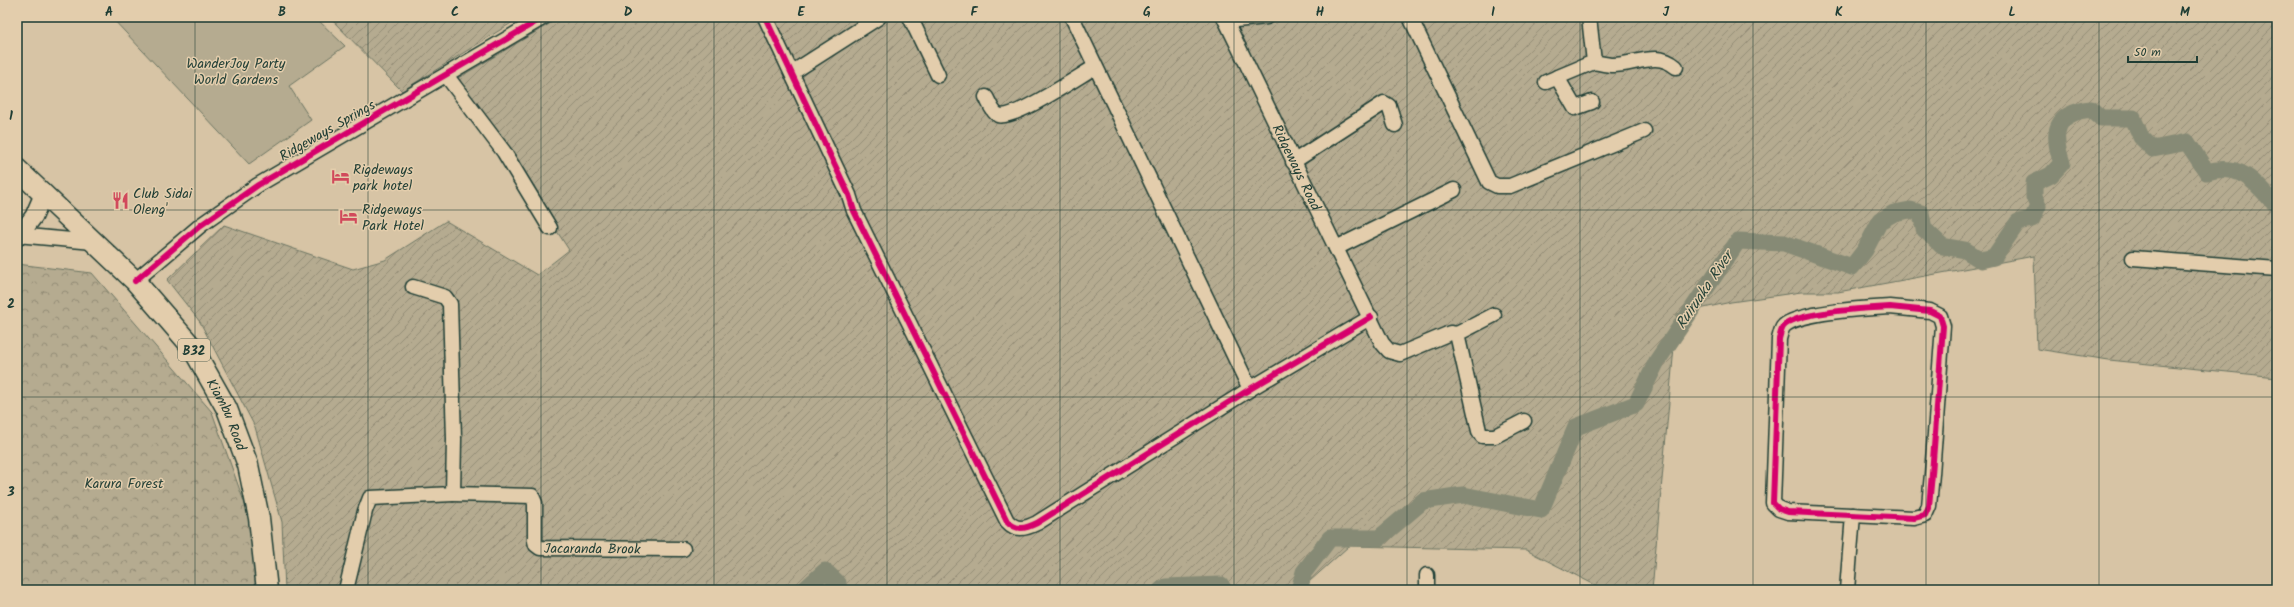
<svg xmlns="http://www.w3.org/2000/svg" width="2294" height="607" font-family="Kalam,sans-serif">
	<defs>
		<pattern id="forest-crowns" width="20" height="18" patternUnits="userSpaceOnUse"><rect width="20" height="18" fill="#b5ab90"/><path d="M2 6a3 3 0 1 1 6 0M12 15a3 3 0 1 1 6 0" fill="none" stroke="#938c76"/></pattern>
		<pattern id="garden-furrows" width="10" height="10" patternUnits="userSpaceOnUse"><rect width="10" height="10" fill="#b5ab90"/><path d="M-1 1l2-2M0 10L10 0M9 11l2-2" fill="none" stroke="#938c76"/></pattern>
	</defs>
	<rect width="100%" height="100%" fill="#d7c4a5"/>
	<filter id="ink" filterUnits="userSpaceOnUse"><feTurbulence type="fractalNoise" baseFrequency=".025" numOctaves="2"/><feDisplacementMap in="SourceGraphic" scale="8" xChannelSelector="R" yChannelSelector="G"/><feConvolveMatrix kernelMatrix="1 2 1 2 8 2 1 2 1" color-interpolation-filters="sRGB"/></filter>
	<g filter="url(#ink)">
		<path fill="#b5ab90" stroke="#6a7462" d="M111 17H315L345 46 289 86 311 120 249 164Z"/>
		<path fill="url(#forest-crowns)" stroke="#6a7462" d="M17 264 92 273 212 412 262 552 266 590H17Z"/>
		<g fill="url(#garden-furrows)" stroke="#6a7462">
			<path d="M329 17H521L402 91Z"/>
			<path d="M561 17H2277V377L2109 360 2037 349 2034 256 1838 292H1801L1731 302 1677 314 1652 590H1605L1526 550 1349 546 1300 590H285L282 522 255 427 200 322 167 280 224 225 353 269 385 260 446 221 537 275 569 250 458 78Z"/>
		</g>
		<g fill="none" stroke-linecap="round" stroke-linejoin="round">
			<g stroke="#868a74" stroke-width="17">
				<path d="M804 590 825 571 838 583V590"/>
				<path d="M1161 590 1166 587 1221 585 1224 590"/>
				<path d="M1299 590 1304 572 1330 538H1379L1423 501 1463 495 1541 510 1576 427 1636 404 1657 361 1738 241 1784 243 1852 267 1865 250 1880 221 1894 213 1910 210 1921 213 1924 229 1942 246 1965 250 1981 260 1994 257 2018 222 2032 219 2038 206 2034 197V183L2051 175 2062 163C2051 132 2055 113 2091 109L2101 118H2133L2141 137 2153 149 2187 142 2207 172C2238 163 2253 179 2272 201L2277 202"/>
			</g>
			<defs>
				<g id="minor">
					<path d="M765 17 849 195 854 211 1007 521C1016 531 1025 529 1037 523L1250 389 1371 317"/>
					<path d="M910 17 938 75"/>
					<path d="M1072 17 1250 389"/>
					<path id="s1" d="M1224 17 1382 343 1389 351 1400 354 1450 333 1457 334 1479 431 1482 436H1495L1524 421"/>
					<path d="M1410 17 1489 182 1497 186H1510L1644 131"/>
					<path d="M1226 21 1266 17"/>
					<path d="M1594 62C1600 63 1607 65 1613 65 1635 65 1657 50 1676 67"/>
					<path d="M793 72 879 17"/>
					<path d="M446 75 504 152 550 228"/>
					<path d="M1557 77 1575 108 1592 102"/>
					<path d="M1546 82 1594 62 1589 17"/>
					<path d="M986 97C989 102 992 112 998 115 1013 121 1079 76 1095 67"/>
					<path d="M1293 162 1384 103 1389 106 1395 125"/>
					<path d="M17 235 93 242"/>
					<path d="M1336 248 1454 190"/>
					<path d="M2133 258 2277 269"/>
					<path d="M135 281 201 225 258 185 544 17"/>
					<path d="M1890 307 1930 311 1940 316 1943 326 1932 474 1929 506 1925 515 1914 518 1788 512 1779 509 1773 503 1779 339C1780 336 1781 330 1783 327 1794 312 1870 308 1890 307Z"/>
					<path d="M1457 334 1494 315"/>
					<path id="s2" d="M453 494 532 496 535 503V541L536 545 540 548 683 549"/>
					<path d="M346 590 365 511 370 498 453 494 454 439 450 304 445 297 413 287"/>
					<path d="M1427 590V575"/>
					<path d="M1847 590 1853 515"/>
				</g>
				<path id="major" d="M19 236 34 216 43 195"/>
				<g id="highway">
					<path id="s3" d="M17 169 135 281 192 347 227 409 248 465 259 518 267 590"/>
				</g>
			</defs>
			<use href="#minor" stroke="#1f3d34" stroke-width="17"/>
			<use href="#major" stroke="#1f3d34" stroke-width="20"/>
			<use href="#highway" stroke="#1f3d34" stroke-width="23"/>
			<use href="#minor" stroke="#e3cdac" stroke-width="14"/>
			<use href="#major" stroke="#e3cdac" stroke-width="17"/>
			<use href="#highway" stroke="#e3cdac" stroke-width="20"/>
			<defs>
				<g id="cycleway">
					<path d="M765 17 849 195 854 211 1007 521C1016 531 1025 529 1037 523L1250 389 1371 317"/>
					<path d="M135 281 201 225 258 185 544 17"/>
					<path d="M1890 307 1930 311 1940 316 1943 326 1932 474 1929 506 1925 515 1914 518 1788 512 1779 509 1773 503 1779 339C1780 336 1781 330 1783 327 1794 312 1870 308 1890 307Z"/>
				</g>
			</defs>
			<use href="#cycleway" stroke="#e3cdac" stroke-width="8"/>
			<use href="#cycleway" stroke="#d6006c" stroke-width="6"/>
		</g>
	</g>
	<path fill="none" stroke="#1f3d34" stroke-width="1" stroke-opacity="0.55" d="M195 17V590M368 17V590M541 17V590M714 17V590M887 17V590M1060 17V590M1234 17V590M1407 17V590M1580 17V590M1753 17V590M1926 17V590M2099 17V590M17 210H2277M17 397H2277"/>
	<defs>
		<symbol id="hotel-bare" viewBox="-9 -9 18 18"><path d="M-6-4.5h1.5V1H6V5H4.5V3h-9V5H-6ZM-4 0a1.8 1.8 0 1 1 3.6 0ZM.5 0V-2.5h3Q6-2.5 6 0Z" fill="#d1495b" stroke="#e3cdac" stroke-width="2.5" paint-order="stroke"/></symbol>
		<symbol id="restaurant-bare" viewBox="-9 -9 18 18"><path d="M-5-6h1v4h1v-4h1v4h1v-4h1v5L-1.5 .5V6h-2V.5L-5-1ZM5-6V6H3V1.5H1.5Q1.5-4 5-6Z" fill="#d1495b" stroke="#e3cdac" stroke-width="2.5" paint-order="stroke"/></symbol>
	</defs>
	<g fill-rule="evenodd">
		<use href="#hotel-bare" x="328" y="164" width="25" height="25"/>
		<use href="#restaurant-bare" x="108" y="188" width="25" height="25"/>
		<use href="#hotel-bare" x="336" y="204" width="25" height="25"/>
	</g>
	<g text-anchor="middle" stroke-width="3" stroke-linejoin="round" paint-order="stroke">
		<rect fill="#e3cdac" stroke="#5a6858" stroke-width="1" x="178" y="339" width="32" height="22" rx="3"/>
		<g font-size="13" font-weight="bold" fill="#1f3d34">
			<text x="194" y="355">B32</text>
		</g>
		<g font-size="14" fill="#264239" stroke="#e3cdac">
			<text x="236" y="68">WanderJoy Party<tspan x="236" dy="16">World Gardens</tspan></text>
			<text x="124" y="488">Karura Forest</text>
		</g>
		<g font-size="14" fill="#1f3d34" stroke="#e3cdac">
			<text transform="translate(327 130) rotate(-30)" y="5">Ridgeways Springs</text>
			<text dy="5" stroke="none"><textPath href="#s1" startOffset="167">Ridgeways Road</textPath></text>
			<text dy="5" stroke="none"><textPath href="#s3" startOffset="326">Kiambu Road</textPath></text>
			<text dy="5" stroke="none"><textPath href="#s2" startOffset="186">Jacaranda Brook</textPath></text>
		</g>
		<g font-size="14" fill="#1f3d34" stroke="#e3cdac" text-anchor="start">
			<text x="353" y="174">Rigdeways<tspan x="353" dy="16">park hotel</tspan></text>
			<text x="133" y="198">Club Sidai<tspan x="133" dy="16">Oleng'</tspan></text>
			<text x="362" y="214">Ridgeways<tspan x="362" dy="16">Park Hotel</tspan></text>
		</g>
		<g font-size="15" font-style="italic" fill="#29453a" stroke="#e3cdac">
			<text transform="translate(1704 290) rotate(-56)" y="5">Ruiruaka River</text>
		</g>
	</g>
	<rect width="2294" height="607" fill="none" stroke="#e3cdac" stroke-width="44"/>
	<path d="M2128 56v6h69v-6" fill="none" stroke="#1f3d34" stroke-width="2"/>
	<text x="2134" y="56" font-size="12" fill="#1f3d34" stroke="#e3cdac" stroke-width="3" paint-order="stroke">50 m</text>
	<rect x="22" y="22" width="2250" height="563" fill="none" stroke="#1f3d34" stroke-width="1.5"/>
	<g font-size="13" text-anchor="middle" font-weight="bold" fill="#1f3d34">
		<text x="109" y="16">A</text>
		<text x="282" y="16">B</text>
		<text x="455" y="16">C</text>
		<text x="628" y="16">D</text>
		<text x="801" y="16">E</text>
		<text x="974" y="16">F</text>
		<text x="1147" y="16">G</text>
		<text x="1320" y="16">H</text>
		<text x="1493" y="16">I</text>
		<text x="1666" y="16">J</text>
		<text x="1839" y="16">K</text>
		<text x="2012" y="16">L</text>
		<text x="2185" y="16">M</text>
		<text x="11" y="120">1</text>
		<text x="11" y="308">2</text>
		<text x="11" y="496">3</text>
	</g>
</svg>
